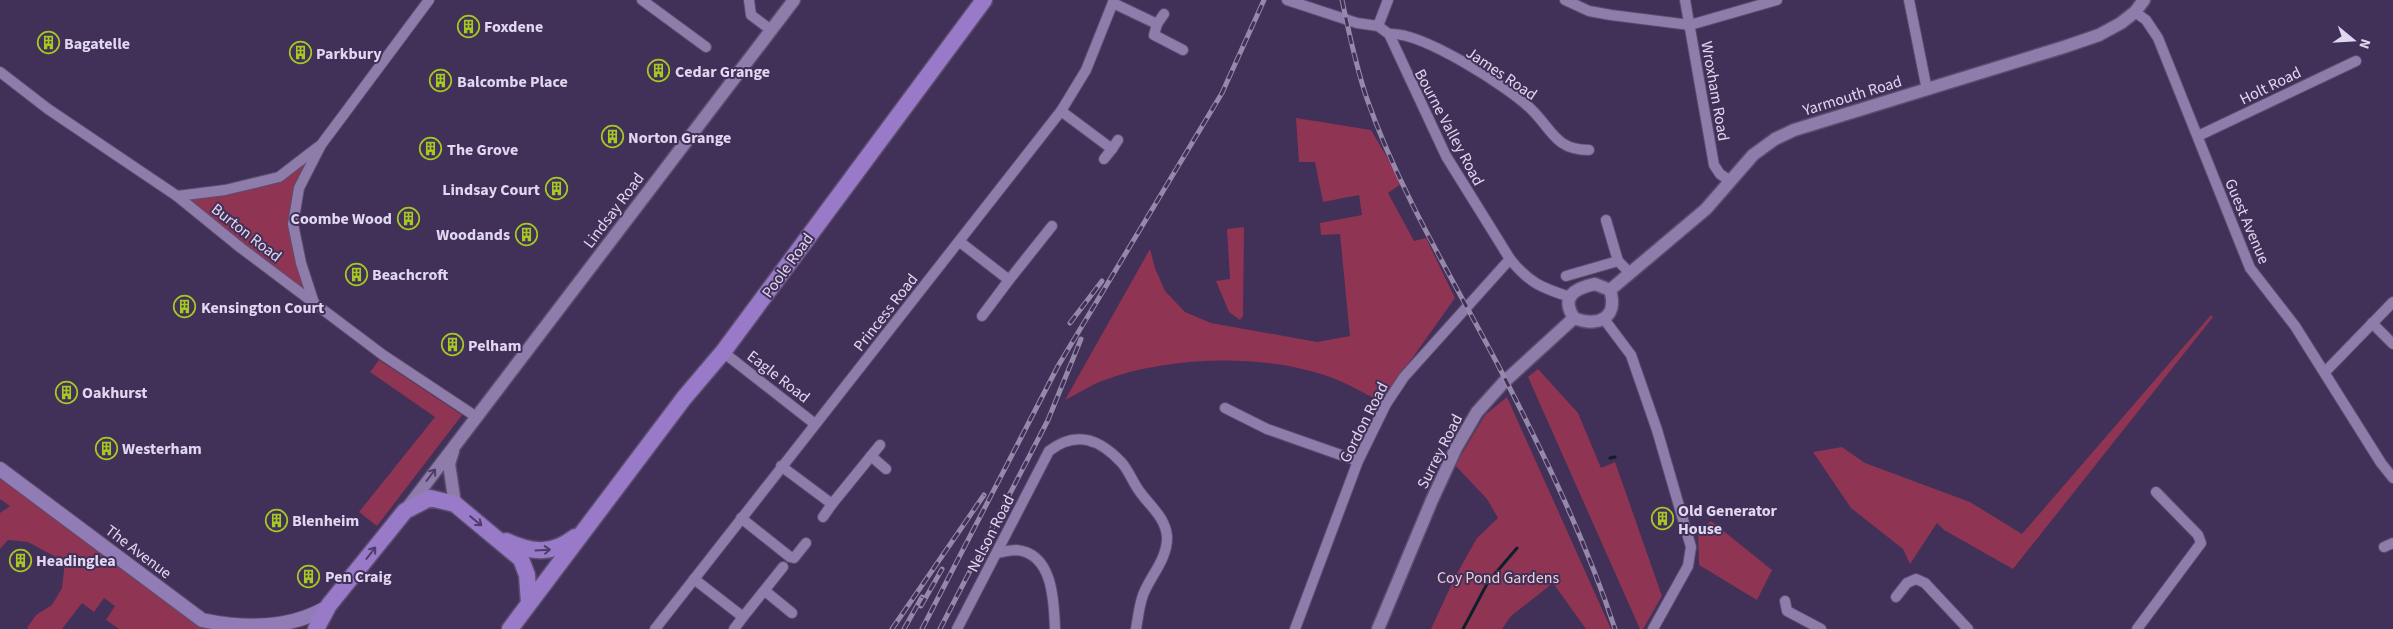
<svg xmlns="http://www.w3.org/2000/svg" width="2393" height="629" font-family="'Source Sans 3',sans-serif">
	<rect width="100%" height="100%" fill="#413058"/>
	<g fill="#8f3453">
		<path d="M1296 118 1371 130 1402 183 1388 193 1414 241 1426 238 1455 298 1381 402C1364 393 1347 383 1330 377 1263 353 1168 356 1102 381 1089 386 1077 394 1065 400L1150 249 1155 268 1165 291 1185 312 1211 323 1317 342 1350 336 1340 234 1321 235 1320 223 1362 215 1359 195 1323 202 1315 162H1299Z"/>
		<path d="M319 148 299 188 293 224 314 303 177 196 279 177Z"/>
		<path d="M1244 227 1243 316 1240 320 1229 312 1216 281 1230 279 1227 229Z"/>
		<path d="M2211 315 2213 317 2013 569 1944 530 1937 523 1910 564 1903 549 1851 508 1813 452 1842 447 1865 463 1970 502 2022 534Z"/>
		<path d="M379 360 462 415 377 526 359 512 435 417 370 372Z"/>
		<path d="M1538 369 1578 413 1601 468 1615 462 1662 596 1643 629H1640L1528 377Z"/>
		<path d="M1507 397 1611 629H1586L1553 583 1511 616 1502 629H1431L1455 577 1477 538 1498 518 1487 499 1455 465 1485 415Z"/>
		<path d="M0 469 202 620 271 629H119L106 620 115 606 104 598 94 612 82 603 62 629H29L27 628 36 615 52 605 62 588 65 562 28 542 8 540 0 549V513L10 506 0 499Z"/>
		<path d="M1711 521 1772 570 1757 600 1699 565 1698 531Z"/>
	</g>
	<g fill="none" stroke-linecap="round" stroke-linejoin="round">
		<g stroke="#0e1f2b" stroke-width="3">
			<path d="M1610 458 1615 457"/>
			<path d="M1463 629 1488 582 1517 548"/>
		</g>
		<defs>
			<g id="minor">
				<path d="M642 0 706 47"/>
				<path d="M749 0 751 15 771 30"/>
				<path d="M1287 0 1357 23 1378 26 1389 34 1446 156 1510 259C1529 283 1542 288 1570 297"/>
				<path d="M1565 0 1589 11 1611 15 1690 25 1777 0"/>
				<path d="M1685 0 1714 165 1720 174 1729 180"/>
				<path d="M1909 0 1927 90"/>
				<path d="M1113 3 1157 24"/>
				<path d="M2135 12 2146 20 2158 38 2250 268 2295 326 2381 463 2393 478"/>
				<path d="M1164 14 1157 24 1154 35 1183 50"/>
				<path d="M1378 26 1388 0"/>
				<path d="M1389 34C1421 31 1509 87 1532 110 1553 131 1556 150 1589 150"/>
				<path d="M0 72 48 109 177 196 241 248 383 355 475 416"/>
				<path d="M1061 111 1112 149 1118 140"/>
				<path d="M2198 136 2356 61"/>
				<path d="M1104 159 1112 149"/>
				<path d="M177 196 225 190 279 177 318 147"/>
				<path d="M1606 220 1618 261 1629 272"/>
				<path d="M960 242 1009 280 1052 226"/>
				<path d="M1566 276 1618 261"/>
				<path d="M314 303 301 263 293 224 299 188 321 145 429 0"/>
				<path d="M982 316 1009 280"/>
				<path d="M1604 319 1631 355 1657 430 1691 547 1688 566 1653 629"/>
				<path d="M2372 323 2393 344"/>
				<path d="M723 352 815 424"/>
				<path d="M2325 372 2393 302"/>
				<path d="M1225 408 1267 429 1358 461"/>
				<path d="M871 456 886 469"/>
				<path d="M781 466 832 504 880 445"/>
				<path d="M823 517 832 504"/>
				<path d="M741 518 790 557 794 558 806 543"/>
				<path d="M2384 547 2393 543"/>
				<path d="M997 553C1003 552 1010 550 1016 550 1053 553 1054 601 1055 629"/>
				<path d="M694 579 743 617 783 567"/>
				<path d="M765 591 792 613"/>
				<path d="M1896 597 1907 583 1916 579 1925 583 1968 629"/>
				<path d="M1785 601 1787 611 1821 629"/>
				<path d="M655 629 1061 111 1086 70 1114 0"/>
				<path d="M734 629 743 617"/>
				<path d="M957 629 1049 451C1076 430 1100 439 1122 463 1129 471 1133 483 1140 492 1150 506 1165 517 1167 536 1168 559 1150 576 1143 595 1139 606 1138 618 1136 629"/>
				<path d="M1295 629 1358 461 1386 404 1404 377 1510 259"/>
				<path d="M2137 629 2201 543 2198 535 2156 492"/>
			</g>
			<g id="tertiary">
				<path d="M1595 284 1610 290C1619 319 1597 327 1574 318 1560 297 1575 288 1595 284Z"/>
				<path d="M1610 290 1706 209 1753 155 1775 139 1794 130 2064 47 2099 35 2121 23 2135 12 2144 0"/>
				<path d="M453 451 449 464 455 504"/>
				<path d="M405 511 794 0"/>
				<path d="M1378 629 1432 500 1456 448 1477 412 1504 382 1574 318"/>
			</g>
			<path id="secondary" d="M0 469 202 620C245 629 292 629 329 606"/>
			<g id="trunk">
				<path d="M506 541C532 553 552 555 575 537"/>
				<path d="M316 629 329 605 405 511 430 498 455 504 521 559 527 575 529 603"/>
				<path d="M510 629 684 398 723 352 984 0"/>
			</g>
		</defs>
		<use href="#minor" stroke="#5c4d6e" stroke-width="12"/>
		<use href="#tertiary" stroke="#5c4d6e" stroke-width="15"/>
		<use href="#secondary" stroke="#5c4d6e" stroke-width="16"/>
		<use href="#trunk" stroke="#5c4d6e" stroke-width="19"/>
		<use href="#minor" stroke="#8e7daa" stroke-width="10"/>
		<use href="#tertiary" stroke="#8e7daa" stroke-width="12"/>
		<use href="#secondary" stroke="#927cb5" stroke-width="14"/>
		<use href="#trunk" stroke="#997ac8" stroke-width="16"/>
		<defs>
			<g id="rail">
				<path d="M1342 0C1349 33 1356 67 1367 99 1400 193 1453 279 1499 367 1543 452 1585 538 1615 629"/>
				<path d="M1070 323 1102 281"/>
				<path d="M921 606 942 569"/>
				<path d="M892 629 984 495"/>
				<path d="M904 629 922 597"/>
				<path d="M922 629 1058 366 1222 93 1264 0"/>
				<path d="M940 629 1048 420 1081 339"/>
			</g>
		</defs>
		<use href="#rail" stroke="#9588a8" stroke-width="5"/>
		<use href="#rail" stroke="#413058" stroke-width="3" stroke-dasharray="9" stroke-linecap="butt"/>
	</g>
	<defs><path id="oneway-shaft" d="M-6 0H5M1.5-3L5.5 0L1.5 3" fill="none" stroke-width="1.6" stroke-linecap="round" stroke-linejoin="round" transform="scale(1.25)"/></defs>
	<use stroke="#4d3c64" href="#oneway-shaft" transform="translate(431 475) rotate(-53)"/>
	<g stroke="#4e3b69">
		<use href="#oneway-shaft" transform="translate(476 521) rotate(39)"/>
		<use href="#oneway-shaft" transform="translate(543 550) rotate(-3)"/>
		<use href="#oneway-shaft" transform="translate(371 553) rotate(-52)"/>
	</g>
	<defs>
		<symbol id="building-ring" viewBox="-11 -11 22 22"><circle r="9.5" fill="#413058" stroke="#a5c823" stroke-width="1.5"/><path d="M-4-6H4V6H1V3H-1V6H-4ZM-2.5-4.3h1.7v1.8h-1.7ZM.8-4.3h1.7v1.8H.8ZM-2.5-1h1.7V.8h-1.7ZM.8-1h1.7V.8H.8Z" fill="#a5c823"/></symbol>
	</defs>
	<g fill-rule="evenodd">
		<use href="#building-ring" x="456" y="14" width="25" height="25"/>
		<use href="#building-ring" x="36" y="30" width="25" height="25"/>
		<use href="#building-ring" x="288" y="40" width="25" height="25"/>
		<use href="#building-ring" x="646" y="58" width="25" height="25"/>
		<use href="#building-ring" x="428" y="68" width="25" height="25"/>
		<use href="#building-ring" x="600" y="124" width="25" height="25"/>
		<use href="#building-ring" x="418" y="136" width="25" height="25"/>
		<use href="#building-ring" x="544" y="176" width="25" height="25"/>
		<use href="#building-ring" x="396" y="206" width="25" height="25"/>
		<use href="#building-ring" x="514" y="222" width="25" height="25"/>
		<use href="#building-ring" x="344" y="262" width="25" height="25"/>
		<use href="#building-ring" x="172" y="294" width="25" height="25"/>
		<use href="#building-ring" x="440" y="332" width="25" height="25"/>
		<use href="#building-ring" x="54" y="380" width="25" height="25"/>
		<use href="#building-ring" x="94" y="436" width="25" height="25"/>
		<use href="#building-ring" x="1650" y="506" width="25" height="25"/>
		<use href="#building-ring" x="264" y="508" width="25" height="25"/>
		<use href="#building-ring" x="8" y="548" width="25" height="25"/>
		<use href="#building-ring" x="296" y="564" width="25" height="25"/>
	</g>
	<g text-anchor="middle" stroke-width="4" stroke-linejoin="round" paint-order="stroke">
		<g font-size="16" font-weight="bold" fill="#e0d7f0" stroke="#413058" text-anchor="start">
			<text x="484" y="32">Foxdene</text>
			<text x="64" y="49">Bagatelle</text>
			<text x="316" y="59">Parkbury</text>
			<text x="675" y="77">Cedar Grange</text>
			<text x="457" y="87">Balcombe Place</text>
			<text x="628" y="143">Norton Grange</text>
			<text x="447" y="155">The Grove</text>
			<text x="540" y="195" text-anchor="end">Lindsay Court</text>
			<text x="392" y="224" text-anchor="end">Coombe Wood</text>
			<text x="510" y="240" text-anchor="end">Woodands</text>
			<text x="372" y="280">Beachcroft</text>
			<text x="201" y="313">Kensington Court</text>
			<text x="468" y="351">Pelham</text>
			<text x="82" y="398">Oakhurst</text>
			<text x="122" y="454">Westerham</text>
			<text x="1678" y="516">Old Generator<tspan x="1678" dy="18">House</tspan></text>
			<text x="292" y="526">Blenheim</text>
			<text x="36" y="566">Headinglea</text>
			<text x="325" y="582">Pen Craig</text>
		</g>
		<g font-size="16" fill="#e0d7f0" stroke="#413058">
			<text transform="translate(1502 73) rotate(34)" y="6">James Road</text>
			<text transform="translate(2270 85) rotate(-26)" y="6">Holt Road</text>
			<text transform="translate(1716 91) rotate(80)" y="6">Wroxham Road</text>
			<text transform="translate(1852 95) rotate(-17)" y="6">Yarmouth Road</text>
			<text transform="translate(1450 127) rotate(62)" y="6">Bourne Valley Road</text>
			<text transform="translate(613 210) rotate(-53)" y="6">Lindsay Road</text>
			<text transform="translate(2248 221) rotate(67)" y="6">Guest Avenue</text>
			<text transform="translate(247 232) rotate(38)" y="6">Burton Road</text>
			<text transform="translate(787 265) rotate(-54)" y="6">Poole Road</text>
			<text transform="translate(885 312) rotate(-52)" y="6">Princess Road</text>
			<text transform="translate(779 376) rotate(38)" y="6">Eagle Road</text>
			<text transform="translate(1363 422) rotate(-63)" y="6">Gordon Road</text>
			<text transform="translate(1439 451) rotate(-63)" y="6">Surrey Road</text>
			<text transform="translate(990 533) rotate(-63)" y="6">Nelson Road</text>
			<text transform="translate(139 551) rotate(37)" y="6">The Avenue</text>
		</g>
		<g font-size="16" fill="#efcdd5" stroke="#413058">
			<text x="1498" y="583">Coy Pond Gardens</text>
		</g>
	</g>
	<g transform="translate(2353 40) rotate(108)" stroke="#413058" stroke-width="4" paint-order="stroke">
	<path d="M0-4L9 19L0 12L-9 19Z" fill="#e0d7f0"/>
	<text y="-8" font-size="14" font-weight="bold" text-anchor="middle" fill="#e0d7f0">N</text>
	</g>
</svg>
